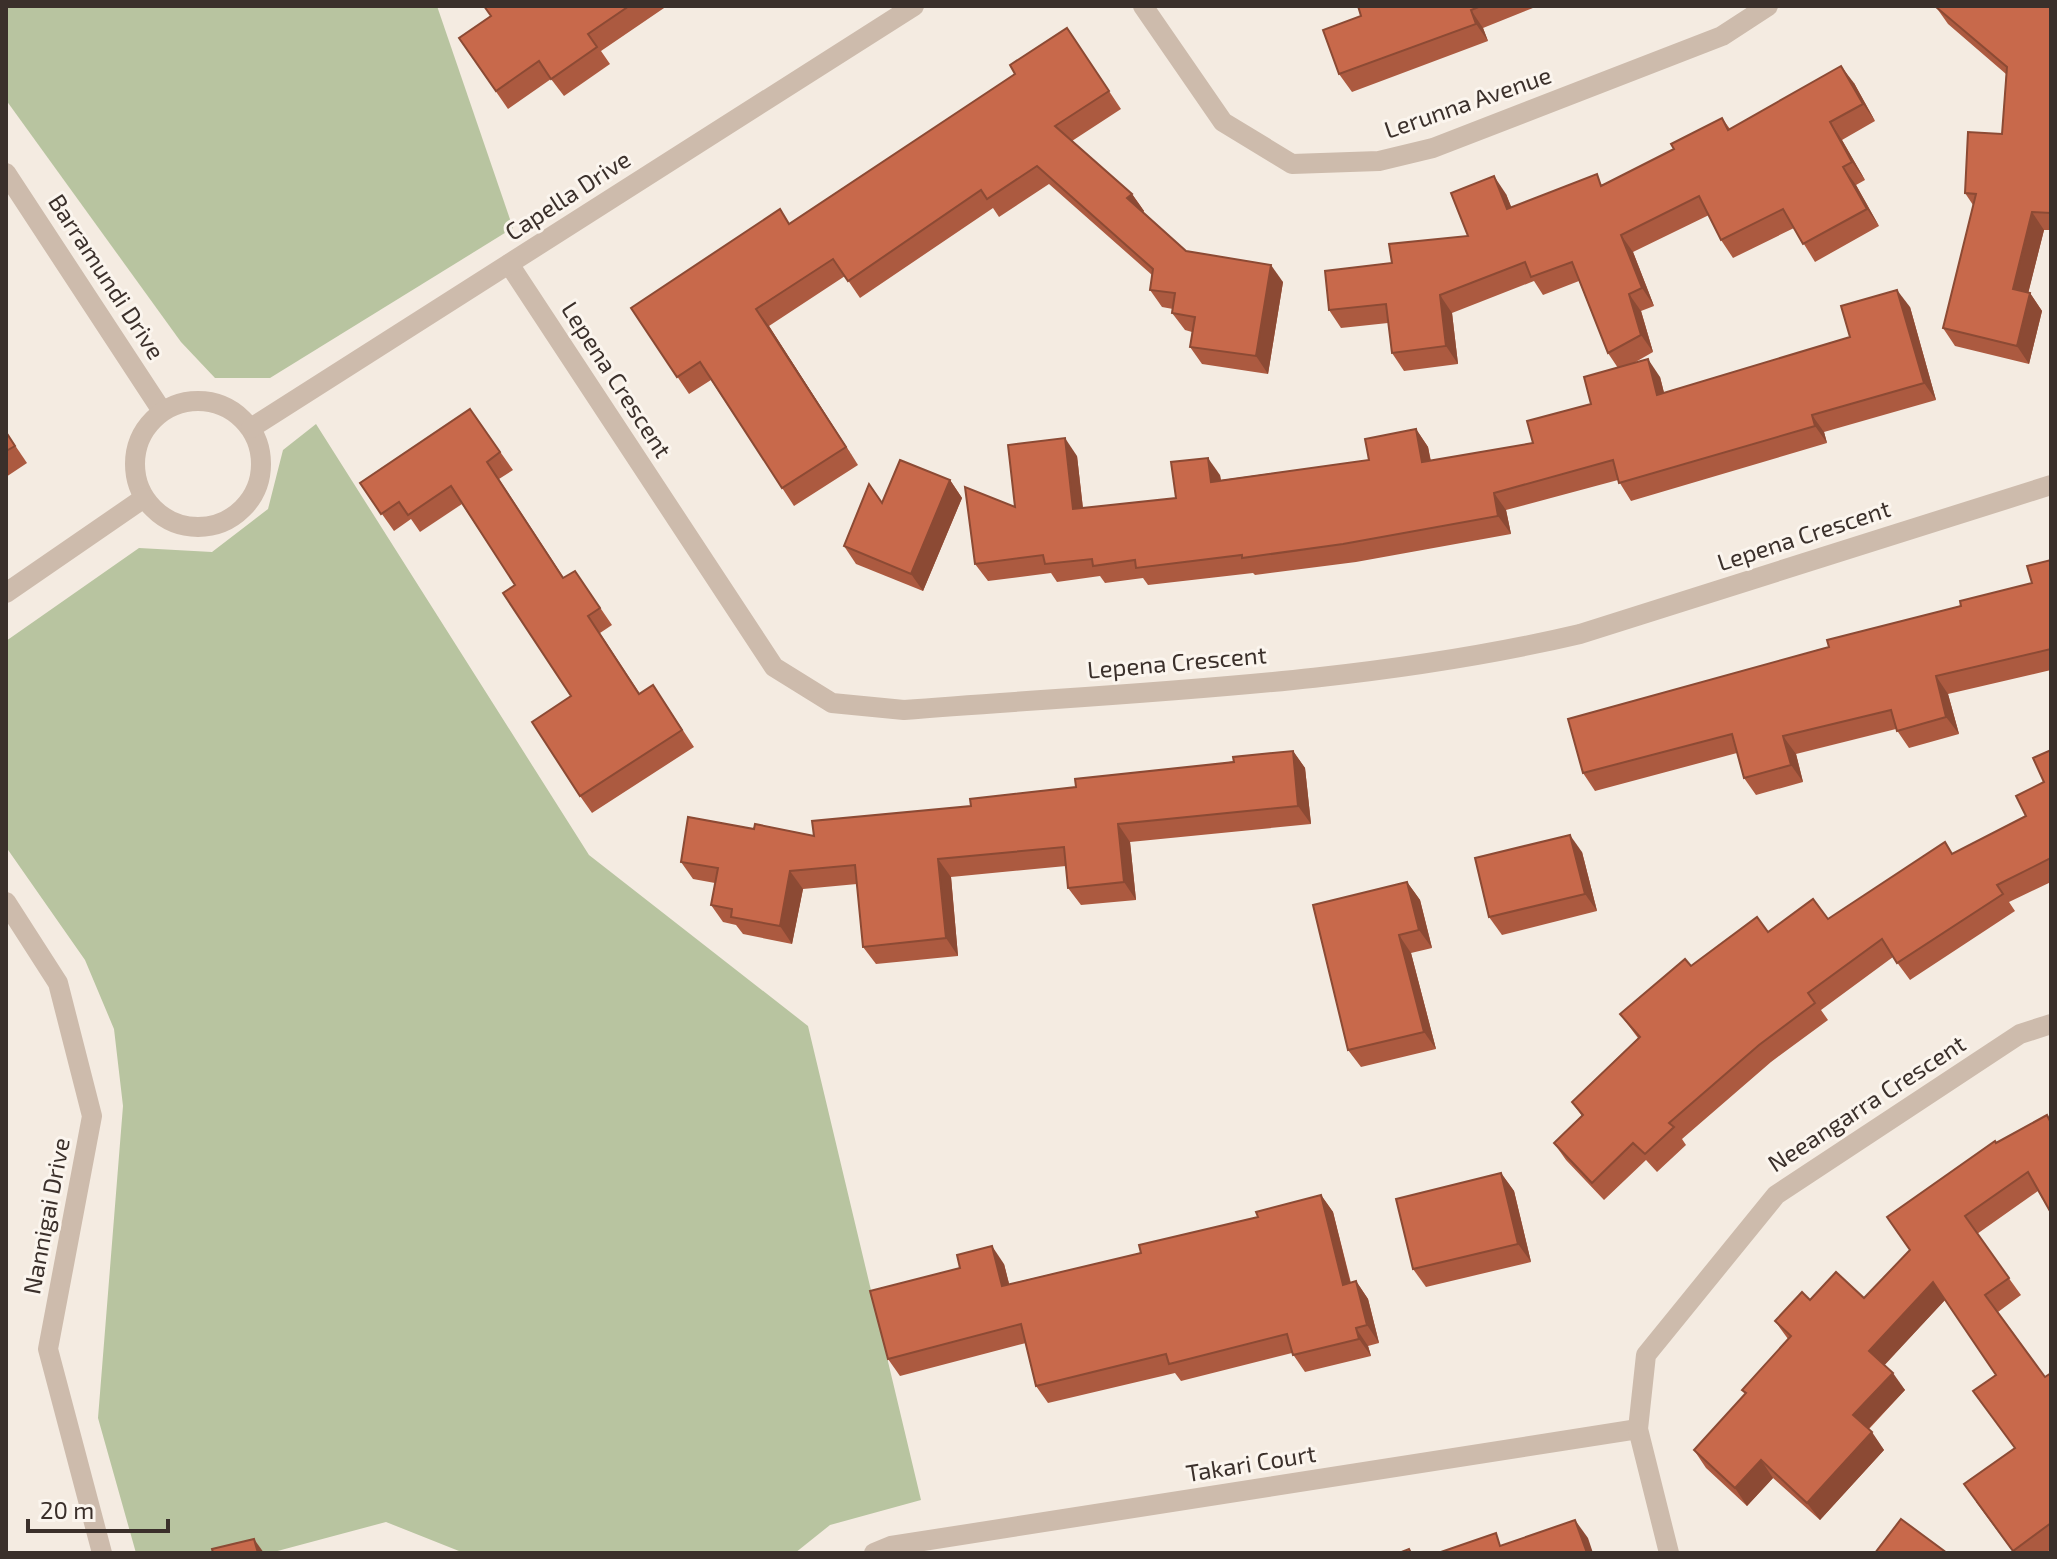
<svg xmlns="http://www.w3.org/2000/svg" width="2057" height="1559" font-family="'Exo 2',sans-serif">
	<rect width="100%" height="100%" fill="#f4ebe1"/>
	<g fill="#b8c4a0">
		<path d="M6 6H437L513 228 270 378H215L181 342 6 100Z"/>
		<path d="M316 424 589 855 808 1026 921 1500 830 1525 795 1553H464L386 1522 270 1553H136L98 1418 123 1106 114 1029 85 960 6 847V641L139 548 212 552 268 509 283 450Z"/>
	</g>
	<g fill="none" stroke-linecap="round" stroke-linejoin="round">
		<g stroke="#cdbbac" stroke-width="20">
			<path d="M1143 6 1223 122 1292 164 1379 161 1433 148 1722 36 1768 6"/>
			<path d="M6 173 162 411"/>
			<path d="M509 264 774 667 832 703 904 710C1130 692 1359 686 1580 634L2051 485"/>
			<circle cx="198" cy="464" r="63"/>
			<path d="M251 428 914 6"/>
			<path d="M6 593 144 498"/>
			<path d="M6 902 58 983 92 1116 48 1349 102 1553"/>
			<path d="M874 1553 891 1546 1638 1429"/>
			<path d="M1669 1553 1638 1429 1646 1355 1776 1195 2020 1034 2051 1024"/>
		</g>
	</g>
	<g fill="#ac5a40">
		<path d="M484 6H667L601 51 610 64 564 96 551 79 508 109 459 38 491 16Z"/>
		<path d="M1358 6H1538L1483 28 1488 41 1352 92 1339 74 1361 16Z"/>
		<path d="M2051 6V230H2044L2028 293H2030L2042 311 2029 364 1955 346 1943 328 1973 205 1965 193 2002 134 2006 74 1948 24 1936 7Z"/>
		<path d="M1067 28 1121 109 1072 141 1132 194 1144 211 1143 212 1186 251 1283 282 1268 374 1202 364 1190 347 1192 332 1185 330 1172 313 1173 309 1162 307 1150 290 1152 275 1049 184 999 217 993 208 860 298 845 276 769 326 858 465 794 506 711 380 689 394 631 308 790 223 1015 74Z"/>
		<path d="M1854 83 1875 121 1842 140 1865 180 1856 185 1879 226 1815 262 1794 228 1733 258 1721 240 1709 215 1633 252 1654 306 1641 311 1653 352 1632 364 1660 377 1664 393 1850 337 1910 307 1936 400 1824 432 1827 443 1631 501 1618 480 1506 510 1511 534 1356 562 1255 575 1253 573 1148 585 1143 578 1105 583 1100 576 1057 582 1051 573 988 581 975 564 1015 507 1077 456 1083 508 1176 498 1220 475 1221 480 1369 460 1416 429 1428 447 1431 461 1533 443 1591 404 1618 368 1608 353 1579 281 1543 295 1534 281 1452 313 1458 364 1404 371 1392 353 1388 323 1341 328 1329 310 1392 263 1468 236 1506 194 1511 207 1604 184 1674 149 1722 118 1730 129Z"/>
		<path d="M470 409 513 470 499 479 564 578 575 571 612 625 600 633 640 694 665 703 694 747 592 813 580 796 571 696 515 585 462 504 420 532 411 519 394 531 360 483Z"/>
		<path d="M6 432 27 463 6 477Z"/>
		<path d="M950 480 962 498 923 591 856 564 844 546 882 502Z"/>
		<path d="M2051 560V670L1948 694 1959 734 1909 748 1896 729 1796 754 1803 782 1756 795 1744 778 1737 753 1595 791 1583 773 1829 647 2032 583Z"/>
		<path d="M2051 750V882L2009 902 2015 911 1910 980 1893 957 1821 1010 1828 1020 1771 1062 1682 1139 1686 1145 1657 1172 1646 1160 1604 1200 1566 1160 1554 1143 1582 1116 1572 1102 1638 1038 1620 1014 1691 966 1768 932 1828 919 2026 816 2044 782Z"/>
		<path d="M1293 751 1305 768 1311 824 1130 842 1136 900 1081 905 1068 888 1066 866 951 877 958 956 876 964 863 947 857 884 803 889 792 944 743 934 736 925 723 922 711 905 715 883 693 879 681 862 754 829 814 836 971 806Z"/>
		<path d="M1582 852 1597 911 1502 935 1489 917Z"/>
		<path d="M1407 882 1420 900 1432 948 1411 953 1436 1049 1361 1067 1348 1050Z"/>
		<path d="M2047 1115 2051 1121V1213L2038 1191 1977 1234 2021 1295 1998 1312 2045 1377 2051 1373V1549L2046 1553H2014L1976 1502 2014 1448 1996 1375 1945 1300 1884 1365 1905 1390 1869 1429 1884 1450 1820 1520 1773 1478 1747 1506 1706 1468 1694 1450 1745 1394 1742 1390 1788 1339 1775 1321 1810 1300 1864 1298 1910 1250 1996 1143Z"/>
		<path d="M1501 1173 1514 1191 1531 1262 1426 1287 1413 1269Z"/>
		<path d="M1321 1195 1333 1212 1351 1283 1356 1281 1368 1299 1379 1343 1368 1346 1371 1356 1305 1372 1292 1353 1181 1381 1175 1373 1048 1403 1036 1386 1026 1343 900 1376 888 1359 1004 1264 1009 1284 1141 1253 1258 1217Z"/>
	</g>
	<g fill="#8c4a34">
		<path d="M1471 10 1483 28 1488 41 1476 24Z"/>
		<path d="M1841 66 1854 83 1875 121 1863 104Z"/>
		<path d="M1830 122 1842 140 1865 180 1852 162Z"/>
		<path d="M1843 167 1856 185 1879 226 1867 209Z"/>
		<path d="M1494 176 1506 194 1519 226 1507 209Z"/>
		<path d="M1132 194 1144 211 1140 216 1127 198Z"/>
		<path d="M2032 212 2044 230 2025 306 2013 289Z"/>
		<path d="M1621 235 1633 252 1654 306 1642 288Z"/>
		<path d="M1271 265 1283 282 1268 374 1256 356Z"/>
		<path d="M1897 290 1910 307 1936 400 1924 383Z"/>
		<path d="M2030 293 2042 311 2029 364 2017 346Z"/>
		<path d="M1629 294 1641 311 1653 352 1641 335Z"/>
		<path d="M1440 295 1452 313 1458 364 1446 346Z"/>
		<path d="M756 309 769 326 858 465 846 447Z"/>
		<path d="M1648 359 1660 377 1669 412 1657 395Z"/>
		<path d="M1812 415 1824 432 1827 443 1815 426Z"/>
		<path d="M1416 429 1428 447 1434 480 1422 462Z"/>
		<path d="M1065 438 1077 456 1085 527 1073 509Z"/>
		<path d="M1208 458 1220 475 1223 499 1211 482Z"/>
		<path d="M950 480 962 498 923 591 911 574Z"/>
		<path d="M1494 493 1506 510 1511 534 1498 516Z"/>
		<path d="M1936 676 1948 694 1959 734 1946 717Z"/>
		<path d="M1783 736 1796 754 1803 782 1791 765Z"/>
		<path d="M1293 751 1305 768 1311 824 1298 806Z"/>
		<path d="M1118 824 1130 842 1136 900 1124 882Z"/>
		<path d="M1570 835 1582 852 1597 911 1585 894Z"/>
		<path d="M938 859 951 877 958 956 946 938Z"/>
		<path d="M790 871 803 889 792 944 780 926Z"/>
		<path d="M1407 882 1420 900 1432 948 1419 930Z"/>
		<path d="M1399 935 1411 953 1436 1049 1424 1032Z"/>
		<path d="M1501 1173 1514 1191 1531 1262 1518 1244Z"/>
		<path d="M1321 1195 1333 1212 1355 1302 1343 1285Z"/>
		<path d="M992 1246 1004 1264 1014 1303 1002 1286Z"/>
		<path d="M1356 1281 1368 1299 1379 1343 1367 1325Z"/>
		<path d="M1933 1282 1945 1300 1881 1369 1869 1351Z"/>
		<path d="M1356 1328 1368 1346 1371 1356 1359 1339Z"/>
		<path d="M1893 1373 1905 1390 1865 1432 1853 1415Z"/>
		<path d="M1872 1432 1884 1450 1820 1520 1807 1503Z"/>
		<path d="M1761 1460 1773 1478 1747 1506 1735 1488Z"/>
		<path d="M1575 1520 1588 1538 1593 1553H1587Z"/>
		<path d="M254 1539 264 1553H258Z"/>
	</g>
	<g fill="#c8694b" stroke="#8c4a34" stroke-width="2">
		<path d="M484 6H629L588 34 597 47 551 79 539 61 496 91 459 38 491 16Z"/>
		<path d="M1358 6H1481L1471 10 1476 24 1339 74 1323 30 1361 16Z"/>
		<path d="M1937 6H2051V213L2032 212 2013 289 2030 293 2017 346 1943 328 1976 194 1965 193 1968 132 2002 134 2007 67 1936 7Z"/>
		<path d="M1067 28 1109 91 1055 126 1132 194 1127 198 1186 251 1271 265 1256 356 1190 347 1195 317 1172 313 1175 293 1150 290 1153 269 1037 166 987 199 981 190 848 281 833 259 756 309 846 447 782 488 700 362 677 377 631 308 780 209 789 224 1015 74 1010 65Z"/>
		<path d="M1841 66 1863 104 1830 122 1852 162 1843 167 1867 209 1803 244 1783 209 1721 240 1699 196 1621 235 1642 288 1629 294 1641 335 1608 353 1572 262 1531 277 1525 262 1440 295 1446 346 1392 353 1386 304 1329 310 1325 271 1392 263 1389 244 1468 236 1451 193 1494 176 1507 209 1597 174 1601 186 1674 149 1671 144 1722 118 1728 130Z"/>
		<path d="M1897 290 1924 383 1812 415 1815 426 1619 483 1613 460 1494 493 1498 516 1343 544 1242 558V555L1136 568 1135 560 1093 566 1092 559 1045 564 1043 555 975 564 965 487 1015 507 1008 445 1065 438 1073 509 1176 498 1171 462 1208 458 1211 482 1369 460 1365 439 1416 429 1422 462 1533 443 1527 421 1591 404 1584 377 1648 359 1657 395 1850 337 1841 306Z"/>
		<path d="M470 409 500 452 487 462 563 578 575 571 600 608 588 616 639 694 653 685 682 730 580 796 532 722 571 696 503 593 515 585 451 486 408 515 399 502 381 514 360 483Z"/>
		<path d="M6 432 15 446 6 451Z"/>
		<path d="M900 460 950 480 911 574 844 546 869 484 882 503Z"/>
		<path d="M2051 560V649L1936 676 1946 717 1897 731 1891 710 1783 736 1791 765 1744 778 1732 734 1583 773 1568 719 1829 647 1827 640 1961 606 1960 601 2032 583 2027 566Z"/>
		<path d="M2051 750V858L1997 885 2003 894 1897 963 1882 939 1808 993 1815 1003 1759 1045 1669 1123 1674 1127 1645 1154 1633 1143 1592 1183 1554 1143 1583 1115 1572 1102 1640 1037 1620 1014 1685 959 1691 966 1757 917 1768 932 1813 899 1828 919 1945 842 1952 854 2026 816 2016 796 2044 782 2033 758Z"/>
		<path d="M1293 751 1298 806 1118 824 1124 882 1068 888 1064 847 938 859 946 938 863 947 855 865 790 871 780 926 731 917 732 909 711 905 718 868 681 862 688 817 754 829 755 824 814 836 812 821 971 806 970 799 1076 787 1075 779 1234 762 1233 757Z"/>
		<path d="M1570 835 1585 894 1489 917 1475 858Z"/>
		<path d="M1407 882 1419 930 1399 935 1424 1032 1348 1050 1313 905Z"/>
		<path d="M2047 1115 2051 1123V1213L2028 1172 1965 1216 2009 1278 1985 1295 2045 1377 2051 1373V1523L2013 1551 1964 1484 2015 1448 1973 1391 1996 1375 1933 1282 1869 1351 1893 1373 1853 1415 1872 1432 1807 1503 1761 1460 1735 1488 1694 1450 1746 1393 1742 1390 1791 1336 1775 1321 1802 1292 1810 1300 1836 1272 1864 1298 1910 1250 1887 1217 1995 1141 1996 1143Z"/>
		<path d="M1501 1173 1518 1244 1413 1269 1396 1199Z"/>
		<path d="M1321 1195 1343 1285 1356 1281 1367 1325 1356 1328 1359 1339 1293 1355 1287 1334 1169 1364 1166 1354 1036 1386 1021 1324 888 1359 870 1291 960 1268 957 1255 992 1246 1002 1286 1141 1253 1139 1245 1258 1217 1256 1212Z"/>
		<path d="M1901 1519 1947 1553H1875Z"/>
		<path d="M1575 1520 1587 1553H1438L1496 1533 1500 1546Z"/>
		<path d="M254 1539 258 1553H213L212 1549Z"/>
		<path d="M1409 1549 1411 1553H1399Z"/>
	</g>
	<g text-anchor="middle" stroke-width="6" stroke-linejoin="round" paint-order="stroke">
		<g font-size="24" fill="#3b302b" stroke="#fbf5ee">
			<text transform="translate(1468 103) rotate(-19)" y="8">Lerunna Avenue</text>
			<text transform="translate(568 196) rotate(-33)" y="8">Capella Drive</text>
			<text transform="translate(106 277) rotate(57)" y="8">Barramundi Drive</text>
			<text transform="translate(616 380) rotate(57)" y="8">Lepena Crescent</text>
			<text transform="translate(1804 536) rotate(-18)" y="8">Lepena Crescent</text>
			<text transform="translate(1177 663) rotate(-5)" y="8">Lepena Crescent</text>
			<text transform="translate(1867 1104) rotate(-33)" y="8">Neeangarra Crescent</text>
			<text transform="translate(47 1216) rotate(-79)" y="8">Nannigai Drive</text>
			<text transform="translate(1251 1464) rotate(-9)" y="8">Takari Court</text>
		</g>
	</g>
	<rect width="2057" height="1559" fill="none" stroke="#3b302b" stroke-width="16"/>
	<path d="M28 1519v12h140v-12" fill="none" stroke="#3b302b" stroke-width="4"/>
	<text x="40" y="1519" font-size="24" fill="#3b302b" stroke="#fbf5ee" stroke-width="6" paint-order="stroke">20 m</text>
</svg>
